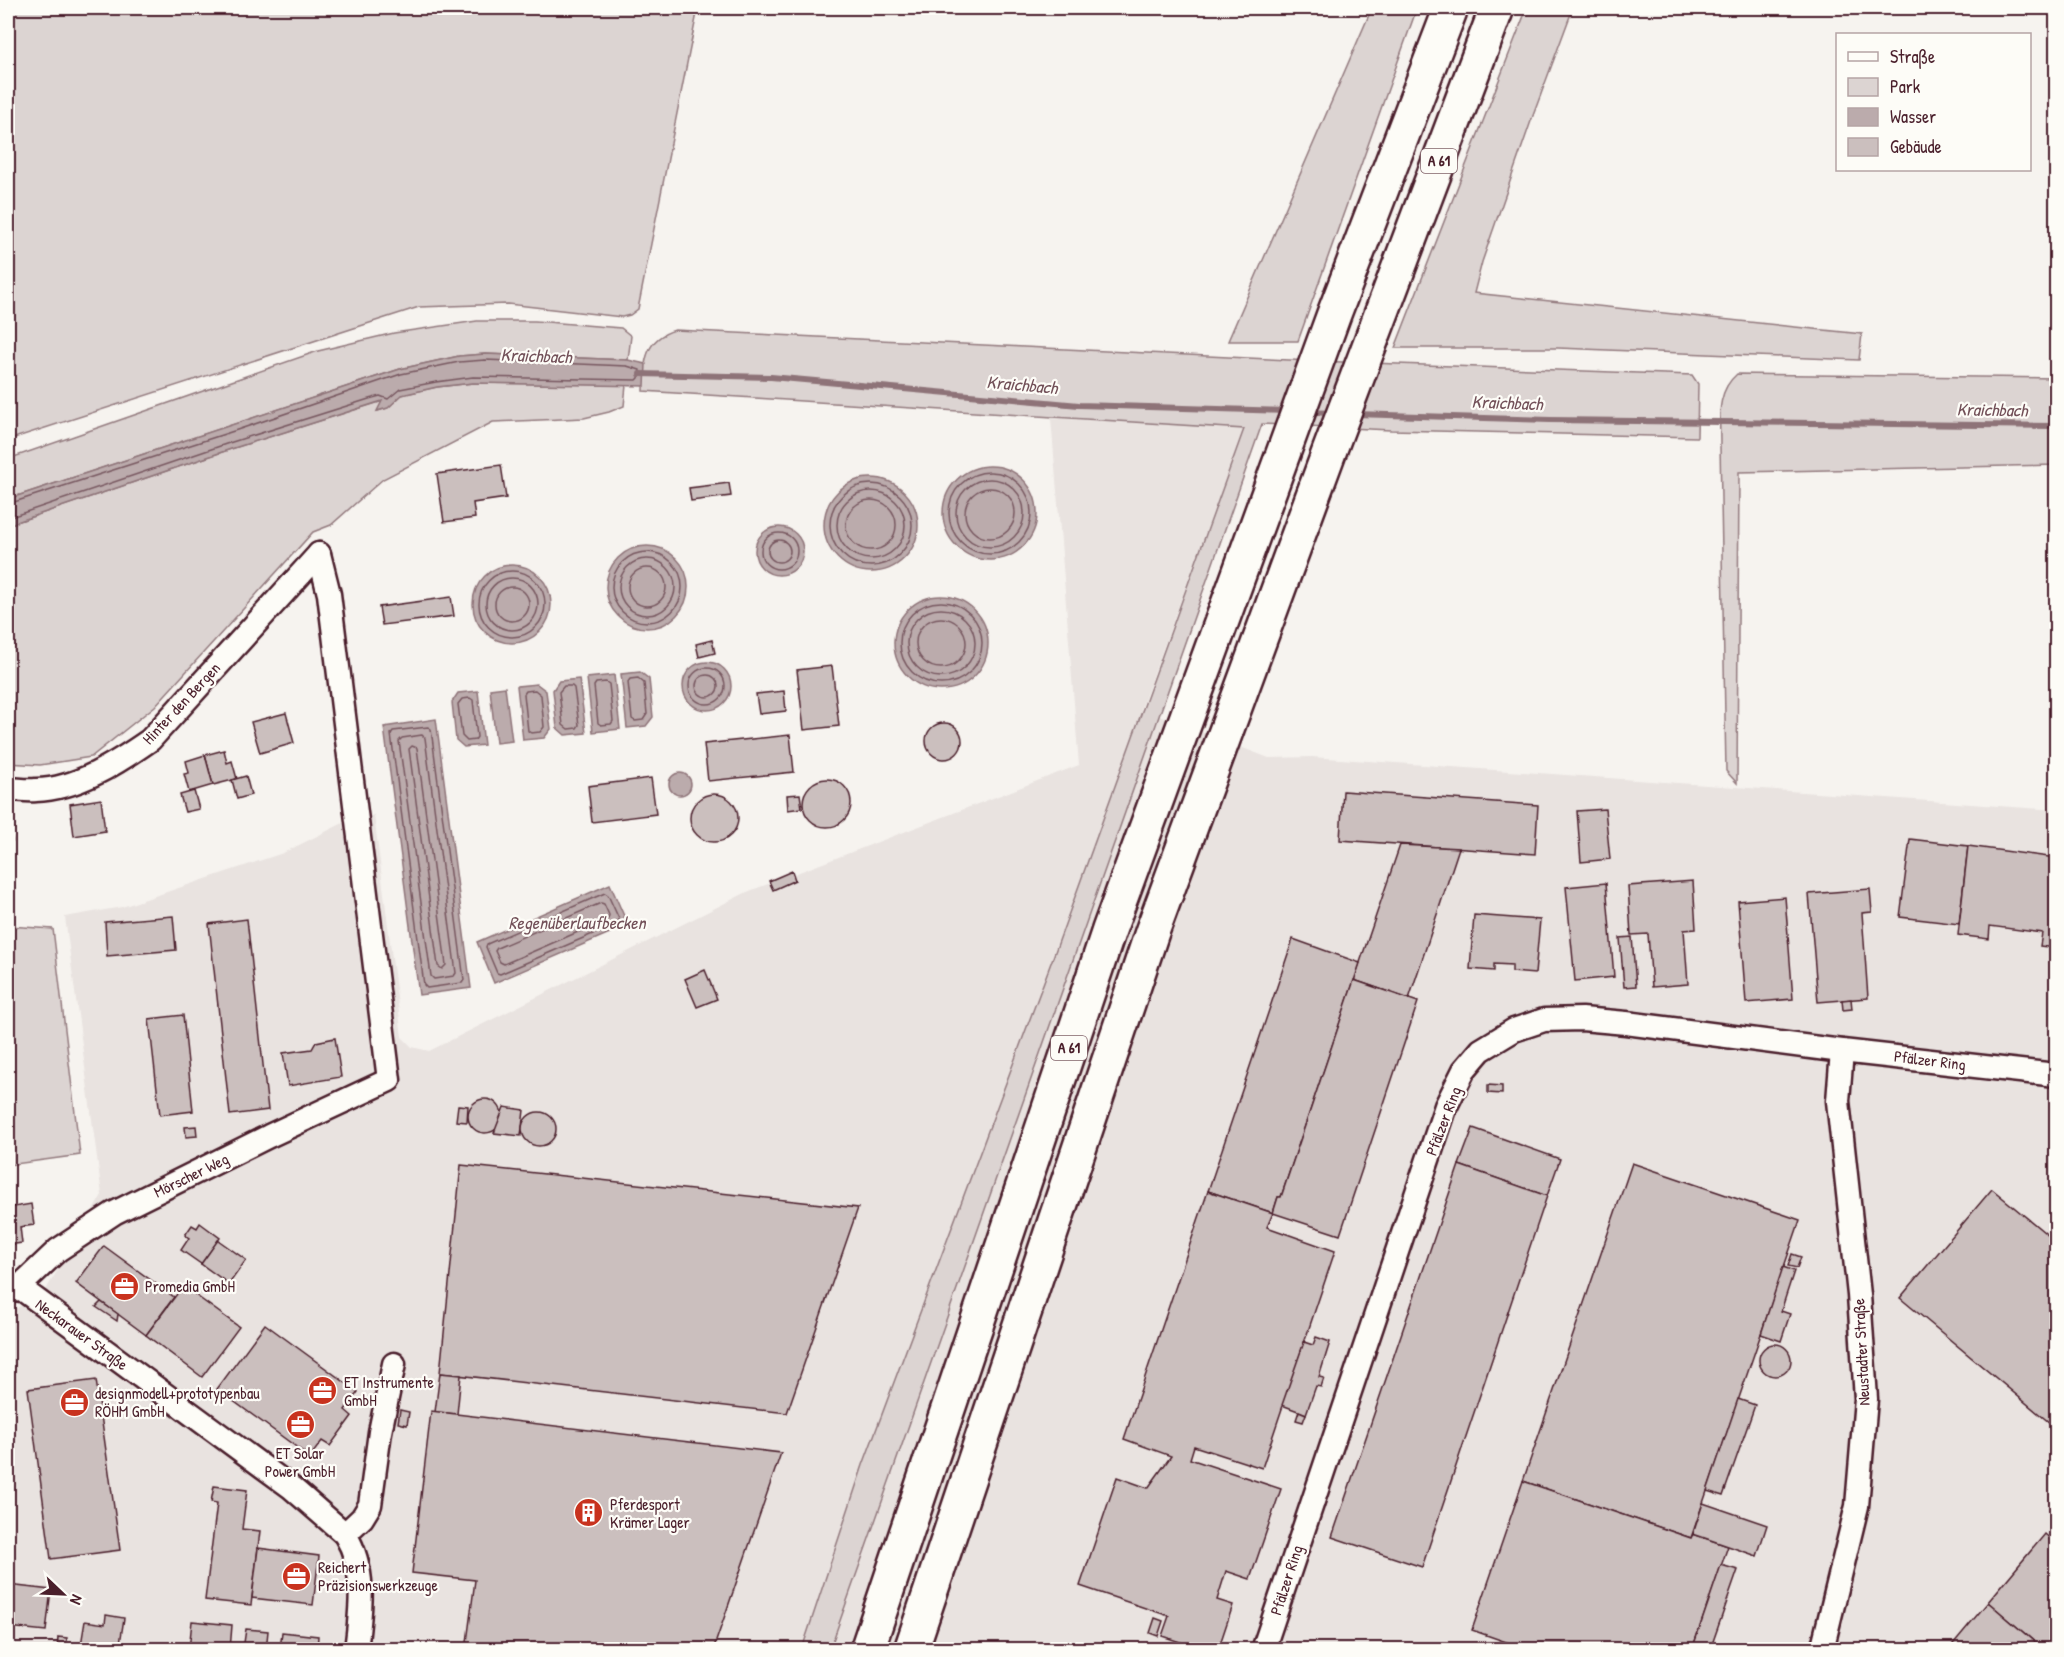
<svg xmlns="http://www.w3.org/2000/svg" width="2064" height="1657" font-family="'Patrick Hand',sans-serif">
	<rect width="100%" height="100%" fill="#f6f3ef"/>
	<filter id="ink" filterUnits="userSpaceOnUse"><feTurbulence type="fractalNoise" baseFrequency=".0167" numOctaves="2"/><feDisplacementMap in="SourceGraphic" scale="12" xChannelSelector="R" yChannelSelector="G"/><feConvolveMatrix kernelMatrix="1 2 1 2 8 2 1 2 1" color-interpolation-filters="sRGB"/></filter>
	<g filter="url(#ink)">
		<path fill="#e9e3e0" d="M1051 418 1244 428 1141 709 1269 758 1312 757 2056 810V1649L8 1650V1314L47 1288 102 1195 65 917 122 907 283 853 343 823 374 815 402 1037 412 1047 429 1051 747 892 1079 765Z"/>
		<g fill="#dcd4d2" stroke="#937a7e" stroke-width="1.5">
			<path d="M8 8H698L638 309 630 315 622 317 508 304 419 307 8 440Z"/>
			<path d="M1372 8H1417L1298 341H1228Z"/>
			<path d="M1527 8H1573L1531 121 1482 262 1474 293 1862 334 1859 360 1558 348H1395Z"/>
			<path d="M477 321H535L621 328 631 336 628 360 485 354 459 356 400 369 8 499V459L318 351 394 333Z"/>
			<path d="M675 330 1289 360 1692 375 1698 384 1697 437 1391 430 1262 424 830 1649H802L863 1465 1055 952 1244 429 643 391C644 363 644 339 675 330Z"/>
			<path d="M1737 374 2056 378V465L1739 472 1737 783 1726 771 1720 444C1720 418 1716 392 1737 374Z"/>
			<path d="M473 383 626 385 624 406 609 412 584 418 493 422 383 479 331 525 313 532 155 706 91 757 40 765 8 763V525L231 449 383 401 378 411 387 408 401 395 437 387Z"/>
			<path d="M8 926 53 929 80 1155 8 1165Z"/>
		</g>
		<g fill="#bbabac" stroke="#8e7378" stroke-width="1.5">
			<path d="M485 354 628 360 646 364 645 386 473 383 437 387 402 395 388 408 377 411 382 401 231 449 8 525V499L400 369 459 356Z"/>
			<circle cx="990" cy="513" r="47"/>
			<circle cx="871" cy="525" r="47"/>
			<circle cx="779" cy="551" r="24"/>
			<circle cx="647" cy="587" r="41"/>
			<circle cx="512" cy="604" r="39"/>
			<circle cx="941" cy="643" r="47"/>
			<circle cx="707" cy="686" r="24"/>
			<path d="M640 672 649 679 653 717 646 726 627 728 621 674Z"/>
			<path d="M614 675 620 729 593 732 587 678Z"/>
			<path d="M579 679 586 733 565 735 557 728 553 690 559 681Z"/>
			<path d="M537 684 546 691 551 729 544 738 523 740 517 686Z"/>
			<path d="M505 687 512 741 496 743 490 689Z"/>
			<path d="M478 691 484 745 464 747 456 740 452 702 458 693Z"/>
			<path d="M436 719 471 988 419 995 384 727Z"/>
			<circle cx="680" cy="784" r="11"/>
			<path d="M610 884 628 925 494 983 477 942Z"/>
		</g>
		<g fill="none" stroke-linecap="round" stroke-linejoin="round">
			<g stroke="#77575f" stroke-width="1.5">
				<circle cx="990" cy="513" r="41"/>
				<circle cx="990" cy="513" r="34"/>
				<circle cx="871" cy="525" r="41"/>
				<circle cx="990" cy="513" r="25"/>
				<circle cx="871" cy="525" r="34"/>
				<circle cx="871" cy="525" r="25"/>
				<path d="M8 504 237 430 401 374 459 362 485 360 627 366 640 370 639 378 637 380 473 377 436 382 400 389 388 399 380 396 369 399 229 443 8 518"/>
				<circle cx="779" cy="551" r="18"/>
				<circle cx="779" cy="551" r="11"/>
				<circle cx="647" cy="587" r="35"/>
				<circle cx="647" cy="587" r="28"/>
				<circle cx="647" cy="587" r="19"/>
				<circle cx="512" cy="604" r="33"/>
				<circle cx="512" cy="604" r="26"/>
				<circle cx="512" cy="604" r="17"/>
				<circle cx="941" cy="643" r="41"/>
				<circle cx="941" cy="643" r="34"/>
				<circle cx="941" cy="643" r="25"/>
				<circle cx="707" cy="686" r="18"/>
				<circle cx="707" cy="686" r="11"/>
				<path d="M638 678 644 683 647 714 643 720 635 721 632 719 628 682 630 679Z"/>
				<path d="M606 682 609 684 613 721 611 724 601 725 598 723 594 686 596 683Z"/>
				<path d="M564 686H572L574 688 579 725 577 728 568 729 563 725 559 692Z"/>
				<path d="M535 690 541 695 544 727 540 732 531 733 528 731 524 694 526 691Z"/>
				<path d="M470 698 473 700 477 737 475 740 467 741 462 736 458 704 462 699Z"/>
				<path d="M428 727 431 729 464 980 462 983 427 988 424 985 391 734 393 731Z"/>
				<path d="M422 735 425 738 456 973 454 976 434 979 431 976 399 741 402 738Z"/>
				<path d="M412 746 417 748 446 965 442 969 438 966 409 749Z"/>
				<path d="M605 893 608 895 619 919 618 923 500 974 497 973 486 947 487 944Z"/>
				<path d="M601 903 604 904 609 915 608 919 504 964 500 962 495 951 497 948Z"/>
			</g>
			<g stroke="#8e7378" stroke-width="6">
				<path d="M640 374 771 377 1079 405 1288 411"/>
				<path d="M1307 412 1333 413"/>
				<path d="M1355 414 1550 420 2056 426"/>
			</g>
		</g>
		<g fill="#cbbfbe" stroke="#4a1f2b" stroke-width="1.5">
			<path d="M501 465 506 498 473 503 475 518 444 522 437 474Z"/>
			<path d="M729 483 731 496 691 501 689 488Z"/>
			<path d="M451 597 454 616 382 625 379 607Z"/>
			<path d="M712 640 715 653 699 657 696 644Z"/>
			<path d="M832 666 839 726 804 730 797 670Z"/>
			<path d="M784 691 786 711 759 714 756 694Z"/>
			<path d="M286 713 294 743 260 753 251 722Z"/>
			<circle cx="944" cy="741" r="18"/>
			<path d="M790 735 794 772 708 781 704 744Z"/>
			<path d="M224 750 227 763 232 761 237 779 213 785 205 755Z"/>
			<path d="M205 755 213 785 189 792 184 774 189 773 186 761Z"/>
			<path d="M246 776 251 795 237 799 232 780Z"/>
			<path d="M651 778 656 814 592 822 588 786Z"/>
			<circle cx="827" cy="803" r="24"/>
			<path d="M194 791 199 809 185 812 180 795Z"/>
			<path d="M1343 791 1538 805 1535 854 1340 840Z"/>
			<circle cx="714" cy="818" r="24"/>
			<path d="M800 794 802 808 788 810 787 795Z"/>
			<path d="M101 799 105 831 74 836 70 804Z"/>
			<path d="M1605 809 1610 859 1581 862 1577 811Z"/>
			<path d="M8 810 12 841 8 842Z"/>
			<path d="M1910 839 1968 846 1959 924 1900 917Z"/>
			<path d="M1400 845 1459 848 1409 999 1354 980Z"/>
			<path d="M1968 846 2056 858V948L2040 946 2042 933 1990 926 1989 939 1958 935Z"/>
			<path d="M792 871 795 880 773 890 769 881Z"/>
			<path d="M1693 881 1696 929 1684 930 1688 984 1652 987 1648 934 1631 935 1628 886Z"/>
			<path d="M1606 883 1614 977 1575 981 1566 887Z"/>
			<path d="M1870 889 1872 912 1862 913 1868 998 1818 1002 1809 894Z"/>
			<path d="M1785 897 1793 999 1746 1003 1738 901Z"/>
			<path d="M1474 915 1540 920 1535 974 1512 972V965L1494 964V971L1470 969Z"/>
			<path d="M173 916 176 950 107 956 105 922Z"/>
			<path d="M247 919 268 1110 230 1115 209 924Z"/>
			<path d="M1632 937 1636 986 1624 987 1620 938Z"/>
			<path d="M1293 939 1360 963 1281 1197H1278L1273 1213 1208 1191Z"/>
			<path d="M705 970 717 999 697 1007 685 979Z"/>
			<path d="M1354 980 1418 1002 1340 1235 1273 1213 1278 1197H1281Z"/>
			<path d="M1851 999 1852 1009 1843 1010 1842 1000Z"/>
			<path d="M183 1015 193 1111 160 1115 149 1019Z"/>
			<path d="M335 1038 341 1077 288 1086 283 1053 312 1049 316 1042Z"/>
			<path d="M1488 1085 1502 1086V1094L1488 1093Z"/>
			<circle cx="485" cy="1116" r="17"/>
			<path d="M458 1105 468 1106 467 1122 456 1121Z"/>
			<path d="M504 1107 524 1110 521 1136 494 1133Z"/>
			<circle cx="539" cy="1129" r="17"/>
			<path d="M196 1126 197 1136 186 1137 185 1127Z"/>
			<path d="M1473 1128 1560 1159 1547 1196 1459 1165Z"/>
			<path d="M1632 1163 1800 1220 1691 1538 1523 1481Z"/>
			<path d="M461 1165 858 1208 787 1413 440 1373Z"/>
			<path d="M1459 1165 1547 1196 1422 1567 1332 1537Z"/>
			<path d="M1992 1189 2056 1242V1428L1900 1298Z"/>
			<path d="M1208 1191 1273 1213 1267 1227 1335 1251 1262 1468 1194 1446 1190 1459 1281 1489 1250 1579 1226 1571 1217 1600 1233 1605 1218 1650H1204L1162 1636 1169 1616 1080 1586 1117 1477 1148 1488 1171 1456 1124 1439Z"/>
			<path d="M31 1204 34 1225 20 1227 22 1243 8 1245V1208Z"/>
			<path d="M200 1223 220 1238 201 1264 181 1250 189 1238 185 1235 192 1225 197 1228Z"/>
			<path d="M218 1240 246 1260 229 1284 201 1264Z"/>
			<path d="M104 1246 174 1297 146 1335 76 1283Z"/>
			<path d="M1792 1254 1801 1257 1797 1268 1788 1266Z"/>
			<path d="M1783 1267 1794 1271 1781 1311 1790 1314 1781 1341 1761 1334Z"/>
			<path d="M183 1286 239 1327 202 1377 146 1335Z"/>
			<path d="M101 1302 118 1314 117 1321 96 1307Z"/>
			<path d="M265 1324 358 1392 345 1410 352 1416 330 1446 322 1441 310 1457 217 1389Z"/>
			<path d="M1316 1337 1330 1342 1319 1377 1324 1378 1321 1387 1316 1386 1306 1414 1282 1405 1304 1342 1313 1345Z"/>
			<circle cx="1775" cy="1360" r="16"/>
			<path d="M440 1373 461 1375 457 1414 435 1412Z"/>
			<path d="M96 1380 120 1550 51 1559 28 1389Z"/>
			<path d="M1738 1399 1755 1405 1723 1496 1707 1491Z"/>
			<path d="M400 1410 409 1412 407 1425 398 1423Z"/>
			<path d="M431 1411 781 1453 713 1650H466L475 1580 412 1573Z"/>
			<path d="M1299 1411 1306 1414 1303 1422 1296 1420Z"/>
			<path d="M1523 1481 1691 1538 1693 1534 1728 1546 1692 1650H1529L1472 1630Z"/>
			<path d="M214 1486 247 1490 242 1529 260 1531 251 1605 205 1600 217 1503 211 1502Z"/>
			<path d="M1703 1503 1767 1525 1757 1556 1693 1534Z"/>
			<path d="M2045 1534 2056 1544V1650H2044L1988 1602Z"/>
			<path d="M258 1548 319 1556 313 1605 252 1598Z"/>
			<path d="M1721 1565 1738 1570 1710 1650H1692Z"/>
			<path d="M8 1585 51 1590 46 1631 8 1627Z"/>
			<path d="M1988 1602 2044 1650H1948Z"/>
			<path d="M106 1615 124 1618 119 1650 81 1645 85 1621 105 1624Z"/>
			<path d="M1155 1618 1163 1621 1158 1636 1150 1633Z"/>
			<path d="M192 1621 232 1625 230 1650H189Z"/>
			<path d="M246 1629 268 1631 266 1650H243Z"/>
			<path d="M282 1632 318 1636 317 1650H280Z"/>
			<path d="M58 1637 67 1638 65 1650H57Z"/>
		</g>
		<g fill="none" stroke-linecap="round" stroke-linejoin="round">
			<defs>
				<g id="street">
					<path d="M8 789C17 789 26 791 36 790 77 789 117 763 150 740L319 554"/>
					<path d="M19 1287 292 1488 345 1534"/>
					<path d="M8 1293 19 1287 58 1250 114 1213 269 1136 389 1080 329 594 319 554"/>
					<path d="M356 1650C361 1609 367 1571 345 1534L362 1518 370 1505 380 1432 394 1364"/>
					<path d="M1263 1650 1446 1106 1464 1070 1481 1050 1514 1030 1544 1020 1582 1019 1626 1023 1842 1051 2056 1075"/>
					<path d="M1822 1650 1857 1506 1866 1399 1859 1295 1838 1101 1842 1051"/>
				</g>
				<g id="highway">
					<path d="M867 1650 1109 930 1334 314 1451 8"/>
					<path d="M911 1650 1152 932 1329 452 1497 8"/>
				</g>
			</defs>
			<use href="#street" stroke="#4a1f2b" stroke-width="27"/>
			<use href="#highway" stroke="#4a1f2b" stroke-width="38"/>
			<use href="#street" stroke="#fdfcf7" stroke-width="22"/>
			<use href="#highway" stroke="#fdfcf7" stroke-width="33"/>
		</g>
	</g>
	<defs>
		<symbol id="office-disc" viewBox="-11 -11 22 22"><circle r="9.5" fill="#c8321e" stroke="#fdfcf7"/><path d="M-6-3h4V-5.5h4V-3h4V5H-6ZM-1-4.5V-3h2v-1.5ZM-6 0V1H6V0Z" fill="#fff"/></symbol>
		<symbol id="building-disc" viewBox="-11 -11 22 22"><circle r="9.5" fill="#c8321e" stroke="#fdfcf7"/><path d="M-4-6H4V6H1V3H-1V6H-4ZM-2.5-4.3h1.7v1.8h-1.7ZM.8-4.3h1.7v1.8H.8ZM-2.5-1h1.7V.8h-1.7ZM.8-1h1.7V.8H.8Z" fill="#fff"/></symbol>
	</defs>
	<g fill-rule="evenodd">
		<use href="#office-disc" x="108" y="1270" width="33" height="33"/>
		<use href="#office-disc" x="306" y="1374" width="33" height="33"/>
		<use href="#office-disc" x="58" y="1386" width="33" height="33"/>
		<use href="#office-disc" x="284" y="1408" width="33" height="33"/>
		<use href="#building-disc" x="572" y="1496" width="33" height="33"/>
		<use href="#office-disc" x="280" y="1560" width="33" height="33"/>
	</g>
	<g text-anchor="middle" stroke-width="4.5" stroke-linejoin="round" paint-order="stroke">
		<g fill="#fdfcf7" stroke="#806168" stroke-width="1.5">
			<rect x="1421" y="149" width="36" height="24" rx="4.5"/>
			<rect x="1051" y="1036" width="36" height="24" rx="4.5"/>
		</g>
		<g font-size="15" font-weight="bold" fill="#4a1f2b">
			<text x="1439" y="166">A 61</text>
			<text x="1069" y="1053">A 61</text>
		</g>
		<g font-size="16" fill="#4a1f2b" stroke="#fdfcf7">
			<text transform="translate(181 703) rotate(-47)" y="6">Hinter den Bergen</text>
			<text transform="translate(1930 1060) rotate(7)" y="6">Pfälzer Ring</text>
			<text transform="translate(1443 1121) rotate(-69)" y="6">Pfälzer Ring</text>
			<text transform="translate(191 1175) rotate(-26)" y="6">Mörscher Weg</text>
			<text transform="translate(82 1334) rotate(36)" y="6">Neckarauer Straße</text>
			<text transform="translate(1861 1352) rotate(-93)" y="6">Neustadter Straße</text>
			<text transform="translate(1286 1580) rotate(-72)" y="6">Pfälzer Ring</text>
		</g>
		<g font-size="16" fill="#4a1f2b" stroke="#fdfcf7" text-anchor="start">
			<text x="145" y="1292">Promedia GmbH</text>
			<text x="344" y="1388">ET Instrumente<tspan x="344" dy="18">GmbH</tspan></text>
			<text x="95" y="1399">designmodell+prototypenbau<tspan x="95" dy="18">RÖHM GmbH</tspan></text>
			<text x="300" y="1459" text-anchor="middle">ET Solar<tspan x="300" dy="18">Power GmbH</tspan></text>
			<text x="610" y="1510">Pferdesport<tspan x="610" dy="18">Krämer Lager</tspan></text>
			<text x="318" y="1573">Reichert<tspan x="318" dy="18">Präzisionswerkzeuge</tspan></text>
		</g>
		<g font-size="18" font-style="italic" fill="#725058" stroke="#fdfcf7">
			<text transform="translate(536 356) rotate(2)" y="6">Kraichbach</text>
			<text transform="translate(1022 385) rotate(5)" y="6">Kraichbach</text>
			<text transform="translate(1507 403) rotate(2)" y="6">Kraichbach</text>
			<text transform="translate(1992 410) rotate(1)" y="6">Kraichbach</text>
			<text x="577" y="929">Regenüberlaufbecken</text>
		</g>
	</g>
	<rect width="2064" height="1657" fill="none" stroke="#fdfcf7" stroke-width="30"/>
	<rect x="15" y="15" width="2034" height="1627" fill="none" stroke="#4a1f2b" stroke-width="2" filter="url(#ink)"/>
	<rect x="1836" y="33" width="195" height="138" fill="#fdfcf7" stroke="#b5a4a5" stroke-width="1.5"/>
	<rect x="1848" y="52" width="30" height="9" fill="#fdfcf7" stroke="#b5a4a5" stroke-width="1.5"/>
	<text x="1890" y="63" font-size="18" fill="#4a1f2b">Straße</text>
	<rect x="1848" y="78" width="30" height="18" fill="#dcd4d2" stroke="#b5a4a5" stroke-width="1.5"/>
	<text x="1890" y="93" font-size="18" fill="#4a1f2b">Park</text>
	<rect x="1848" y="108" width="30" height="18" fill="#bbabac" stroke="#b5a4a5" stroke-width="1.5"/>
	<text x="1890" y="123" font-size="18" fill="#4a1f2b">Wasser</text>
	<rect x="1848" y="138" width="30" height="18" fill="#cbbfbe" stroke="#b5a4a5" stroke-width="1.5"/>
	<text x="1890" y="153" font-size="18" fill="#4a1f2b">Gebäude</text>
	<g transform="translate(63 1594) rotate(113)" stroke="#fdfcf7" stroke-width="4.5" paint-order="stroke">
	<path d="M0-4.5L10 22L0 15L-10 22Z" fill="#4a1f2b"/>
	<text y="-9" font-size="16" font-weight="bold" text-anchor="middle" fill="#4a1f2b">N</text>
	</g>
</svg>
